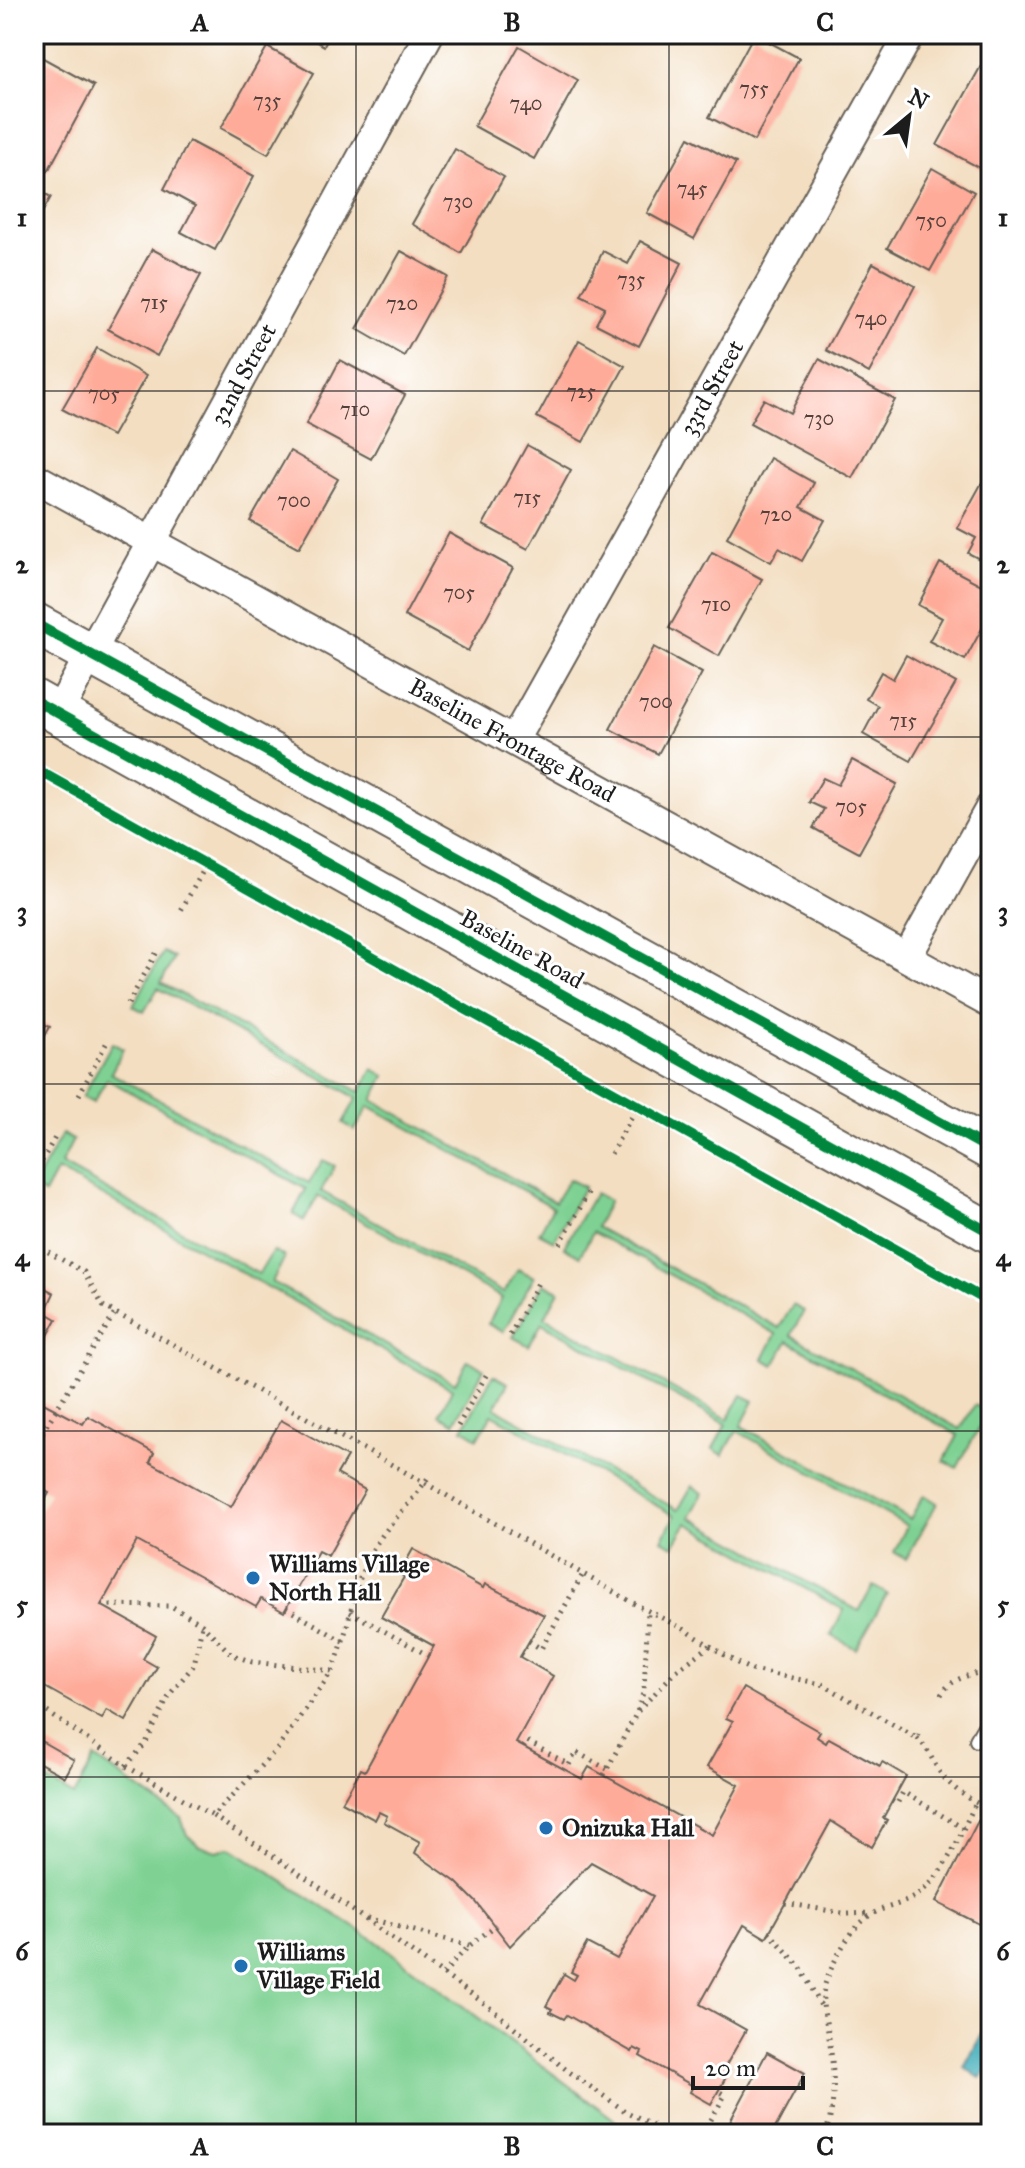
<svg xmlns="http://www.w3.org/2000/svg" width="1025" height="2168" font-family="'IM FELL Great Primer',serif">
	<rect width="100%" height="100%" fill="#fff"/>
	<filter id="ink" filterUnits="userSpaceOnUse"><feTurbulence type="fractalNoise" baseFrequency=".0125" numOctaves="2"/><feDisplacementMap in="SourceGraphic" scale="16" xChannelSelector="R" yChannelSelector="G"/><feConvolveMatrix kernelMatrix="1 2 1 2 8 2 1 2 1" color-interpolation-filters="sRGB"/></filter>
	<filter id="wash" filterUnits="userSpaceOnUse"><feTurbulence type="fractalNoise" baseFrequency=".006" numOctaves="4" result="noise"/><feDisplacementMap in="SourceGraphic" scale="32" xChannelSelector="R" yChannelSelector="G"/><feGaussianBlur stdDeviation="1.8" result="paint"/><feColorMatrix in="noise" values="0 0 0 0 0 0 0 0 0 0 0 0 0 0 0 0 0 1.4 0 .05"/><feComposite in="paint" operator="in"/></filter>
	<g filter="url(#wash)">
		<rect width="100%" height="100%" fill="#f3dec1"/>
		<g fill="#7ed193" stroke="#4d7658" stroke-width="2">
			<path d="M163 952 174 958 161 983 360 1092 373 1069 385 1076 373 1100 555 1202 569 1179 584 1187 554 1241 539 1233 553 1207 369 1106 355 1130 343 1123 357 1098 158 988 144 1012 133 1006Z"/>
			<path d="M112 1043 123 1049 111 1073 309 1183 323 1160 335 1166 321 1191 504 1293 518 1269 534 1277 503 1332 488 1324 502 1298 318 1196 304 1221 293 1214 306 1189 107 1079 93 1103 82 1097Z"/>
			<path d="M62 1134 73 1140 61 1164 259 1274 273 1251 285 1257 272 1282 455 1383 468 1360 484 1369 454 1423 439 1415 452 1389 57 1170 44 1194 34 1188V1184Z"/>
			<path d="M595 1193 609 1201 596 1227 779 1328 793 1305 804 1311 791 1335 960 1429 975 1405 988 1412 957 1468 944 1461 958 1435 788 1341 774 1365 763 1359 776 1334 593 1232 580 1256 564 1247Z"/>
			<path d="M544 1283 559 1291 545 1317 728 1419 742 1395 754 1401 741 1426 910 1519 924 1495 937 1503 906 1559 894 1552 907 1526 737 1431 723 1455 713 1449 726 1424 542 1323 529 1346 513 1337Z"/>
			<path d="M493 1375 508 1383 495 1408 678 1510 692 1486 703 1493 690 1517 859 1611 873 1586 887 1594 856 1649 831 1635 844 1610 687 1523 673 1546 662 1540 675 1516 492 1414 478 1438 463 1429Z"/>
			<path d="M95 1758 181 1818 187 1835 200 1846 217 1851 230 1847 376 1941 627 2129 639 2134H34V1773L74 1796Z"/>
		</g>
		<path fill="#3aaab7" stroke="#2b636a" stroke-width="2" d="M991 2017V2067L980 2078 964 2067Z"/>
		<g id="blocks">
			<g fill="#feab99">
				<path d="M303 34H331L324 46Z"/>
				<path d="M754 34 799 58 754 141 709 117Z"/>
				<path d="M519 46 578 80 534 159 474 126Z"/>
				<path d="M267 47 314 73 268 154 221 128Z"/>
				<path d="M34 53 94 86 48 171 34 163Z"/>
				<path d="M981 66 991 72V165L987 172 937 145Z"/>
				<path d="M689 137 736 163 694 239 647 213Z"/>
				<path d="M189 141 254 176 215 250 181 232 195 206 164 189Z"/>
				<path d="M455 149 504 177 461 253 412 224Z"/>
				<path d="M932 168 974 192 930 271 887 248Z"/>
				<path d="M34 188 51 197 34 227Z"/>
				<path d="M640 241 682 263 639 346 596 324 605 307 581 295 603 251 628 264Z"/>
				<path d="M152 249 201 275 157 356 108 329Z"/>
				<path d="M401 251 448 277 404 356 357 329Z"/>
				<path d="M873 263 915 286 869 373 826 350Z"/>
				<path d="M579 340 625 366 583 442 537 417Z"/>
				<path d="M97 348 146 376 112 436 62 409Z"/>
				<path d="M819 359 895 400 852 478 750 423 764 399 790 413Z"/>
				<path d="M340 360 405 395 371 459 306 424Z"/>
				<path d="M527 445 571 470 528 549 483 525Z"/>
				<path d="M290 451 338 479 299 548 250 521Z"/>
				<path d="M770 458 814 483 801 507 825 520 802 561 779 548 771 562 727 537Z"/>
				<path d="M985 477 991 480V565L968 553 976 538 957 528Z"/>
				<path d="M449 533 513 568 468 651 404 616Z"/>
				<path d="M712 552 762 579 719 656 669 628Z"/>
				<path d="M940 563 991 590V612L965 660 929 641 942 618 918 605Z"/>
				<path d="M654 647 702 673 658 754 610 729Z"/>
				<path d="M906 655 956 683 911 761 863 734 878 706 866 699 881 672 893 679Z"/>
				<path d="M852 760 897 784 859 853 813 828 824 809 809 802 823 778 838 785Z"/>
				<path d="M34 1019 50 1027 34 1055Z"/>
				<path d="M34 1282 54 1293 45 1312 57 1319 34 1361Z"/>
				<path d="M34 1398 83 1424 88 1416 154 1453 150 1462 231 1507 281 1420 347 1457 337 1474 365 1490 328 1556 318 1551 284 1612 261 1599 256 1607 137 1541 101 1605 156 1636 143 1659 157 1667 126 1721 107 1710 102 1719 34 1681V1673L42 1658 34 1652V1521L49 1493 34 1485Z"/>
				<path d="M413 1549 483 1588 485 1584 544 1615 520 1657 553 1676 516 1743 582 1779 589 1767 712 1835 739 1785 707 1767 733 1721 726 1718 743 1688 820 1732 817 1737 826 1743 829 1738 880 1766 882 1762 906 1776 883 1818 887 1820 872 1847 831 1821 766 1938 744 1925 700 2004 746 2030 725 2067 730 2070 711 2104 690 2092 693 2086 640 2056 642 2052 634 2048 632 2052 567 2015 564 2019 550 2012 552 2009 546 2006 564 1974 574 1980 577 1975 571 1972 587 1943 617 1959 653 1896 591 1862 510 1946 476 1902 456 1882 415 1853 420 1842 384 1822 387 1816 379 1812 375 1820 342 1802 361 1769 365 1771 434 1646 381 1617 404 1577 399 1574Z"/>
				<path d="M34 1737 74 1760 65 1777 34 1760Z"/>
				<path d="M978 1821 991 1828V1930L936 1902Z"/>
				<path d="M767 2052 805 2073 772 2134H745L728 2125Z"/>
			</g>
		</g>
	</g>
	<g filter="url(#ink)">
		<use href="#blocks" fill-opacity="0" stroke="#676056" stroke-width="2"/>
		<g fill="none" stroke-linecap="round" stroke-linejoin="round">
			<defs>
				<path id="service" d="M977 1740 991 1716"/>
				<g id="minor">
					<path id="s1" d="M34 477 991 1004"/>
					<path id="s2" d="M58 713 429 34"/>
					<path id="s3" d="M514 740 910 34"/>
					<path d="M907 957 991 806"/>
				</g>
				<g id="secondary">
					<path d="M34 623 991 1150"/>
					<path d="M34 700 991 1233"/>
				</g>
			</defs>
			<use href="#service" stroke="#676056" stroke-width="18"/>
			<use href="#minor" stroke="#676056" stroke-width="32"/>
			<use href="#secondary" stroke="#676056" stroke-width="44"/>
			<g stroke="#676056" stroke-width="5" stroke-dasharray="2 6" stroke-linecap="butt">
				<path d="M34 768 207 864 180 912"/>
				<path d="M128 1004 158 950"/>
				<path d="M79 1095 107 1042"/>
				<path d="M611 1154 637 1107"/>
				<path d="M34 1175 57 1134"/>
				<path d="M34 1244 84 1272 103 1306 425 1483 635 1604 684 1629 737 1663 752 1670 822 1684 917 1738 922 1729"/>
				<path d="M560 1244 590 1190"/>
				<path d="M510 1335 539 1281"/>
				<path d="M458 1426 489 1370"/>
				<path d="M34 1446 115 1313"/>
				<path d="M286 1608 343 1641"/>
				<path d="M350 1612 429 1656"/>
				<path d="M529 1641 541 1649 583 1574"/>
				<path d="M332 1671C348 1636 351 1596 367 1560 381 1530 411 1505 429 1476"/>
				<path d="M941 1695C951 1678 967 1676 985 1671L991 1674"/>
				<path d="M34 1703 126 1766 213 1816 278 1748 332 1671 252 1662 231 1654 202 1624 171 1606 101 1605"/>
				<path d="M638 1711 676 1671 711 1645"/>
				<path d="M917 1738C928 1748 931 1758 939 1771 951 1789 972 1801 991 1810"/>
				<path d="M523 1747 527 1741 569 1765 576 1752 607 1769"/>
				<path d="M126 1766 146 1743 170 1694 194 1665 202 1625"/>
				<path d="M604 1775 637 1712 644 1690 648 1611"/>
				<path d="M892 1801 897 1804 903 1792 963 1828"/>
				<path d="M213 1816 328 1893 488 2006 568 2071 625 2111 671 2134"/>
				<path d="M785 1903 848 1914 871 1913"/>
				<path d="M367 1918 469 1946"/>
				<path d="M769 1932 801 1968 821 2006"/>
				<path d="M443 1974 469 1946 496 1925"/>
				<path d="M703 2134 725 2095 718 2091"/>
				<path d="M825 2134C837 2104 834 2070 829 2038 826 2016 818 2000 827 1979 836 1956 851 1927 872 1914 886 1906 903 1905 917 1895 946 1875 960 1833 976 1803"/>
			</g>
			<use href="#service" stroke="#fff" stroke-width="14"/>
			<use href="#minor" stroke="#fff" stroke-width="28"/>
			<use href="#secondary" stroke="#fff" stroke-width="40"/>
			<defs>
				<g id="cycleway">
					<path d="M34 623 991 1150"/>
					<path d="M34 700 991 1233"/>
					<path d="M34 768 991 1303"/>
				</g>
			</defs>
			<use href="#cycleway" stroke="#fff" stroke-width="15"/>
			<use href="#cycleway" stroke="#00873e" stroke-width="10"/>
		</g>
	</g>
	<path fill="none" stroke="#1c1c1c" stroke-width="2" stroke-opacity="0.55" d="M356 34V2134M669 34V2134M34 391H991M34 737H991M34 1084H991M34 1431H991M34 1777H991"/>
	<g fill="#1f6fb2" stroke="#fff" stroke-width="3">
		<circle cx="253" cy="1578" r="8"/>
		<circle cx="546" cy="1828" r="8"/>
		<circle cx="241" cy="1966" r="8"/>
	</g>
	<g text-anchor="middle" stroke-width="6" stroke-linejoin="round" paint-order="stroke">
		<g font-size="20" fill="#54403b">
			<text x="754" y="95">755</text>
			<text x="267" y="107">735</text>
			<text x="526" y="110">740</text>
			<text x="692" y="195">745</text>
			<text x="458" y="208">730</text>
			<text x="931" y="227">750</text>
			<text x="631" y="286">735</text>
			<text x="154" y="309">715</text>
			<text x="402" y="310">720</text>
			<text x="871" y="325">740</text>
			<text x="581" y="398">725</text>
			<text x="104" y="400">705</text>
			<text x="355" y="416">710</text>
			<text x="819" y="425">730</text>
			<text x="527" y="504">715</text>
			<text x="294" y="507">700</text>
			<text x="776" y="521">720</text>
			<text x="459" y="599">705</text>
			<text x="716" y="611">710</text>
			<text x="656" y="708">700</text>
			<text x="903" y="727">715</text>
			<text x="851" y="813">705</text>
		</g>
		<g font-size="24" fill="#1c1c1c" stroke="#fff">
			<text dy="8" stroke="none"><textPath href="#s2" startOffset="386">32nd Street</textPath></text>
			<text dy="8" stroke="none"><textPath href="#s3" startOffset="404">33rd Street</textPath></text>
			<text dy="8" stroke="none"><textPath href="#s1" startOffset="546">Baseline Frontage Road</textPath></text>
			<text transform="translate(522 949) rotate(29)" y="8">Baseline Road</text>
		</g>
		<g font-size="24" font-weight="bold" fill="#1c1c1c" stroke="#fff" text-anchor="start">
			<text x="269" y="1572">Williams Village<tspan x="269" dy="28">North Hall</tspan></text>
			<text x="562" y="1836">Onizuka Hall</text>
			<text x="257" y="1960">Williams<tspan x="257" dy="28">Village Field</tspan></text>
		</g>
	</g>
	<rect width="1025" height="2168" fill="none" stroke="#fff" stroke-width="88"/>
	<g transform="translate(909 116) rotate(29)" stroke="#ffffff" stroke-width="6" paint-order="stroke">
	<path d="M0-6L14 30L0 20L-14 30Z" fill="#1c1c1c"/>
	<text y="-12" font-size="22" font-weight="bold" text-anchor="middle" fill="#1c1c1c">N</text>
	</g>
	<path d="M693 2076v12h110v-12" fill="none" stroke="#1c1c1c" stroke-width="4"/>
	<text x="705" y="2076" font-size="24" fill="#1c1c1c" stroke="#ffffff" stroke-width="6" paint-order="stroke">20 m</text>
	<rect x="44" y="44" width="937" height="2080" fill="none" stroke="#1c1c1c" stroke-width="3"/>
	<g font-size="26" text-anchor="middle" font-weight="bold" fill="#1c1c1c">
		<text x="200" y="31">A</text>
		<text x="512" y="31">B</text>
		<text x="825" y="31">C</text>
		<text x="22" y="226">1</text>
		<text x="1003" y="226">1</text>
		<text x="22" y="573">2</text>
		<text x="1003" y="573">2</text>
		<text x="22" y="920">3</text>
		<text x="1003" y="920">3</text>
		<text x="22" y="1266">4</text>
		<text x="1003" y="1266">4</text>
		<text x="22" y="1613">5</text>
		<text x="1003" y="1613">5</text>
		<text x="22" y="1960">6</text>
		<text x="1003" y="1960">6</text>
		<text x="200" y="2155">A</text>
		<text x="512" y="2155">B</text>
		<text x="825" y="2155">C</text>
	</g>
</svg>
